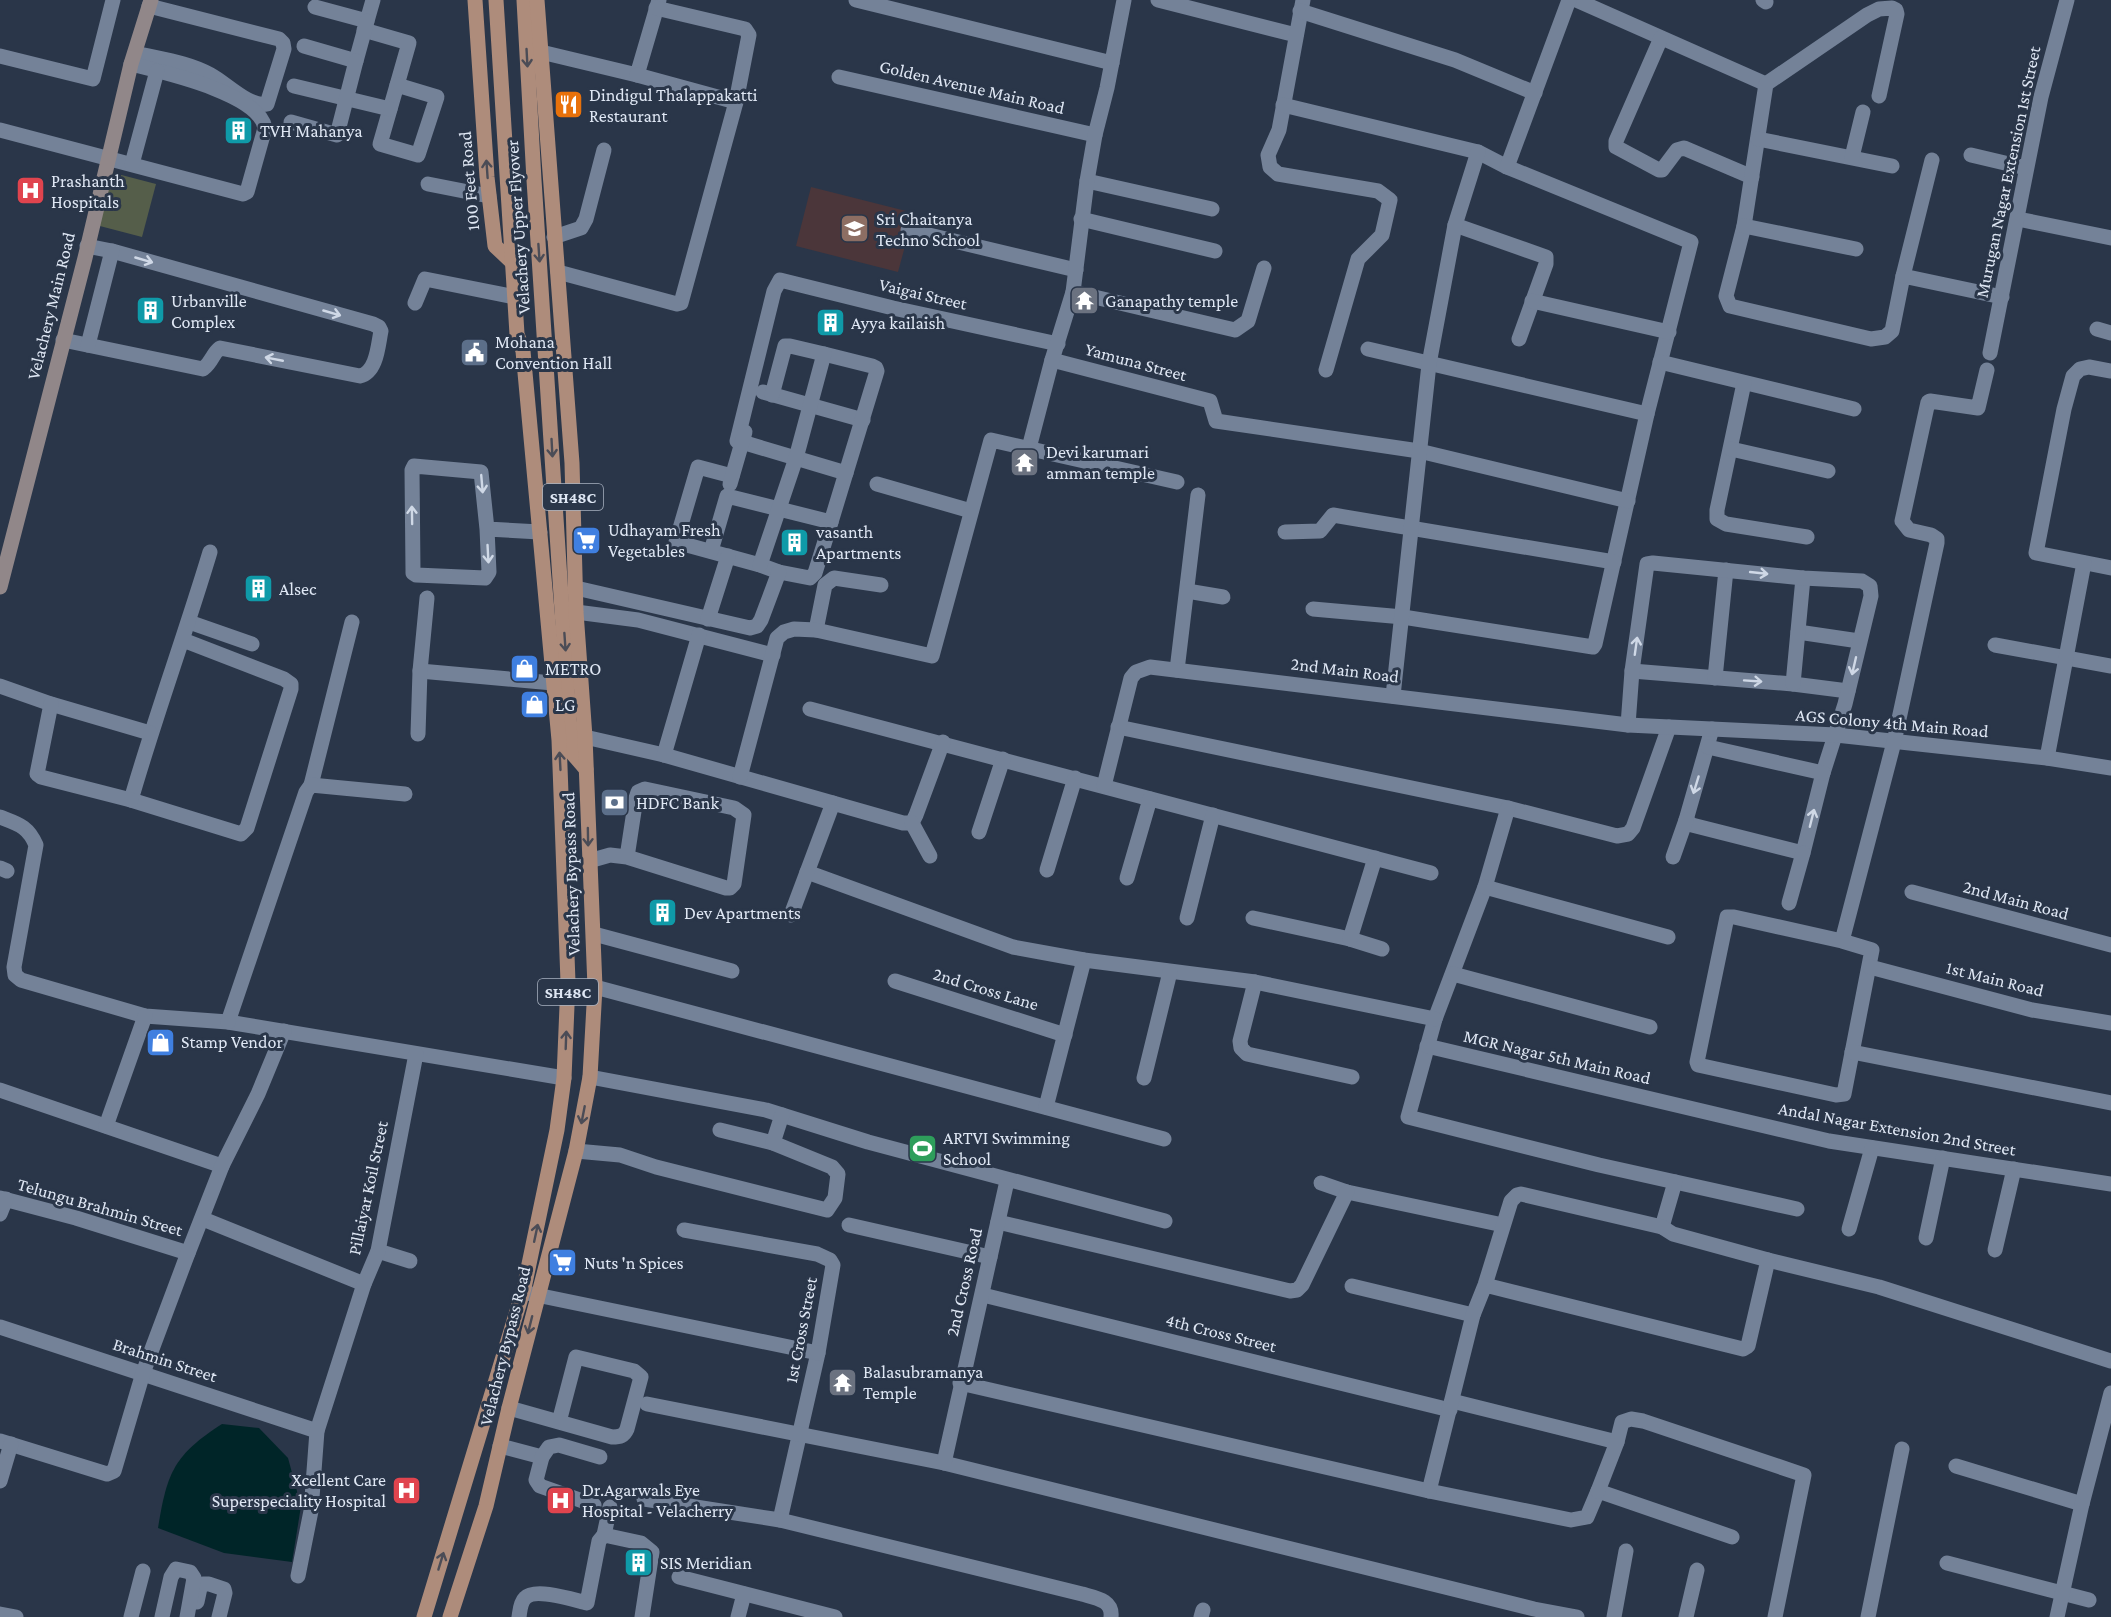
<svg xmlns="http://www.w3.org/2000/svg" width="2111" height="1617" font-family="'Crimson Pro',serif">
	<rect width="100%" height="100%" fill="#2a3649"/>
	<path fill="#4b363a" d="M811 187 914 213 898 272 796 246Z"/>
	<path fill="#555e4a" d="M110 172 156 184 142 237 96 225Z"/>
	<path fill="#002528" d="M222 1424 259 1428 288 1458 301 1506 292 1562 224 1553 158 1528C167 1472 174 1455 222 1424Z"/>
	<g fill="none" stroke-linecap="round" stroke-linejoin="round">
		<g stroke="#748298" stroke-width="15">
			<path d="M856 0 1112 63"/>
			<path d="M1158 0 1296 35"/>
			<path d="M1303 0 1279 130 1268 155 1270 167 1278 174 1378 191 1390 200 1382 235 1358 259 1326 370"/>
			<path d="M1576 0 1766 84"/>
			<path d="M1763 0 1766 2"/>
			<path d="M315 7 367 21 373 0"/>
			<path d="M1300 11 1455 60 1535 93"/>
			<path d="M364 30 409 43 397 85"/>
			<path d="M1661 38 1616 141V147L1659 170H1662L1677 150 1684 148 1752 177"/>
			<path d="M304 46 356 61 367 21"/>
			<path d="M541 52 637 75 659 0"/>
			<path d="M135 53C160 59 188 62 211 75 226 83 250 108 267 104L284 49 283 43 279 39 149 6"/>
			<path d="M0 56 93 79 113 0"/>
			<path d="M637 75 736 102"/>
			<path d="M839 77 1095 135"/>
			<path d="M397 85 437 97 418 155 380 144Z"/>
			<path d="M294 86 390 109"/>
			<path d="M1879 96 1897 14 1896 10 1892 8 1879 9 1867 15 1766 84 1744 226 1726 296 1730 306 1871 339 1885 337 1892 331 1903 276 2002 297"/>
			<path d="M1283 105 1478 152 1507 167 1691 242 1647 414 1595 644 1593 647 1403 617 1313 609"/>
			<path d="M291 122 337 135 356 61"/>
			<path d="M0 130 243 194 247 192 265 128C259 93 162 72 131 64"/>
			<path d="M1758 139 1892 166"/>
			<path d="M1971 155 2026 168"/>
			<path d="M1852 157 1863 112"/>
			<path d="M132 164 157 71"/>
			<path d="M1507 167 1569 0"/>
			<path d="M1087 181 1212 209"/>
			<path d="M428 184 489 196"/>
			<path d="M1081 219 1215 251"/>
			<path d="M2018 219 2111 238"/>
			<path d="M1455 225 1546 257V264L1519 339"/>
			<path d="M1744 226 1856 249"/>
			<path d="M908 230 1076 270"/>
			<path d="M554 237 581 228 586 219 604 150"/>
			<path d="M558 272 677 304 681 303 736 102 749 35 745 29 656 8"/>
			<path d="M1903 276 1932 160"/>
			<path d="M1073 292 1235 330 1248 321 1264 268"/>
			<path d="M1532 301 1669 332"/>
			<path d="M415 303 425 279 515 297"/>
			<path d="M2097 329 2111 333"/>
			<path d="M63 340 203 369C213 361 212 354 220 348L360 376C377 372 378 345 381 331L379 327 373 324 112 251 87 246"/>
			<path d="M88 345 112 251"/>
			<path d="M1368 349 1647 414"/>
			<path d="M1990 353 2041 97 2067 0"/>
			<path d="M1052 360 1210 401 1216 421 1419 451 1628 501"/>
			<path d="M1660 362 1854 409"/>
			<path d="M2111 371 2089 367 2080 369 2073 376 2064 409 2036 553 2111 568"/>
			<path d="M1744 383 1717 510V519L1726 524 1807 537"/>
			<path d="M763 392 863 420"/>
			<path d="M737 441 774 291 780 280 893 308 1058 344"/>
			<path d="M742 442 846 473"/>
			<path d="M1029 448 1052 360 1073 292 1087 181 1095 135 1107 88 1124 0"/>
			<path d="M1731 449 1828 471"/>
			<path d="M732 476 698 467 676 542 760 565 779 572 810 578 815 573 831 522"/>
			<path d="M730 484 745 432"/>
			<path d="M877 484 971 511"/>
			<path d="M487 529 481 472 414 466 412 470 413 570V573L416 575 485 578 489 572 487 529 540 532"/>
			<path d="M1285 532 1320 531 1333 515 1614 562"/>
			<path d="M711 551 727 496 831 522 877 371 876 368 872 366 824 354"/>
			<path d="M760 565 796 458 824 354 790 346H785L772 395"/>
			<path d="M576 588 750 628 757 626 761 620 779 572"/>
			<path d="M1187 591 1223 597"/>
			<path d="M576 612 638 620 773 655"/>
			<path d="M708 619 728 556"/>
			<path d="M189 622 252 644"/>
			<path d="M816 630 825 585 834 578 881 585"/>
			<path d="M1798 632 1859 641"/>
			<path d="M183 640 284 679 291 684V689L247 828 241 834 131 800C155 717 185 635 210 552"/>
			<path d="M1995 645 2111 666"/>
			<path d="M1177 670 1198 495"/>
			<path d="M420 671 553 683"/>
			<path d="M1632 671 1793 684 1848 691"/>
			<path d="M1715 678 1726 570"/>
			<path d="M1793 684 1803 578"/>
			<path d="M0 686 51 704 150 733"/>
			<path d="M1393 696 1429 364 1455 225 1478 152"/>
			<path d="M51 704 37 774 41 777 131 800"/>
			<path d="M810 709 1431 873"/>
			<path d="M1628 725 1632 671 1647 564 1653 563 1803 578 1862 581 1870 586 1871 596 1845 704 1823 773 1803 853 1692 825 1686 820 1712 729"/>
			<path d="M1118 727 1508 808 1617 836 1628 834 1633 828 1669 727"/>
			<path d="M418 734 420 671 427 598"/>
			<path d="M585 737 664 755 903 823H912L916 815 943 742"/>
			<path d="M1708 747 1823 773"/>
			<path d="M664 755 699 635"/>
			<path d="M2047 758 2084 563"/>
			<path d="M740 777 777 638 784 632 794 629 816 630 932 656 991 440 1177 482"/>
			<path d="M311 785 352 622"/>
			<path d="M1104 786 1131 678 1136 672 1150 667 1628 725 1836 735 2047 758 2111 768"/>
			<path d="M1508 808 1485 887 1435 1019 1408 1117 1599 1165 1797 1209"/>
			<path d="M0 817C18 824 28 826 36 845L14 967 15 975 21 980 145 1016 228 1022 564 1078"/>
			<path d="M912 823 930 856"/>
			<path d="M979 832 1003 759"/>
			<path d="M1673 857 1686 820"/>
			<path d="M589 861 610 855 627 857 726 888H730L734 884 744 815 734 808 645 789 638 792 636 798 627 857"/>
			<path d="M0 868 7 871"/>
			<path d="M1047 870 1075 778"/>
			<path d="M807 872 1013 947 1084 960 1255 982 1435 1019"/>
			<path d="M1127 878 1150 799"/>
			<path d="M1485 887 1668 937"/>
			<path d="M1912 892 2111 945"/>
			<path d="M1789 903 1803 853"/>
			<path d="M791 915 833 803"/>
			<path d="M1187 918 1213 815"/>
			<path d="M1253 918 1350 939 1382 949"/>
			<path d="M594 934 732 971"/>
			<path d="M1350 939 1375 858"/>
			<path d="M1842 941 1872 950 1844 1094 1836 1095 1698 1065 1697 1062 1727 917H1734L1842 941 1894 742 1937 543V539L1931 535 1909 530 1902 521 1928 402 1930 401 1978 408 1987 370"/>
			<path d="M1870 967 2032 1010 2111 1023"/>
			<path d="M1453 974 1650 1027"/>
			<path d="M895 981 1065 1035"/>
			<path d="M1255 982 1240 1041 1241 1048 1247 1054 1352 1077"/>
			<path d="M595 987 1164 1139"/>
			<path d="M228 1022 306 792 311 785 405 794"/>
			<path d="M1427 1046 1829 1141 2111 1184"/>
			<path d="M1852 1052 2111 1103"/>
			<path d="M590 1077 766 1110 868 1142 1165 1221"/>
			<path d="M1144 1078 1170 972"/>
			<path d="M0 1090 222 1166"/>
			<path d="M1046 1107 1084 960"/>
			<path d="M106 1126 145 1016"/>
			<path d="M720 1130 773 1143"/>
			<path d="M576 1151 620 1155 656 1167 827 1210 835 1198 838 1174 832 1167 773 1143 782 1115"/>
			<path d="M1321 1183 1347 1192 1503 1225"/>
			<path d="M0 1198 76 1218 188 1253"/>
			<path d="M0 1214 6 1199"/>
			<path d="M203 1219 364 1284"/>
			<path d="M998 1222 1290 1291 1297 1290 1302 1285 1347 1192"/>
			<path d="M849 1225 990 1257"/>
			<path d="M1662 1227 1675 1182"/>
			<path d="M1849 1229 1872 1148"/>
			<path d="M684 1230 817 1254 830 1260 833 1265 818 1353 780 1520"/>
			<path d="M1926 1238 1943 1158"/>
			<path d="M1995 1250 2014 1169"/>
			<path d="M378 1251 410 1261"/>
			<path d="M1768 1260 1879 1287 2111 1361"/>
			<path d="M1352 1286 1473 1315"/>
			<path d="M527 1293 818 1353"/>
			<path d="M983 1295 1450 1410"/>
			<path d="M0 1327 317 1431"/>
			<path d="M960 1383 1429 1491 1571 1520 1587 1517 1598 1491 1732 1537"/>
			<path d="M1452 1401 1617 1442"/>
			<path d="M647 1404 944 1463 1534 1609 1577 1617"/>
			<path d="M509 1408 612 1437C620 1437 624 1436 627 1429L641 1377 634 1371 576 1357 559 1422"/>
			<path d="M0 1441 107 1474 114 1471 143 1373 188 1253 222 1166 258 1094 284 1031"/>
			<path d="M500 1446 542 1457 536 1480 540 1486 594 1505"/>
			<path d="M542 1457 549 1447 559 1445 600 1457"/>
			<path d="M944 1463 1007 1181"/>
			<path d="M1956 1466 2082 1504"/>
			<path d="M0 1481 11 1444"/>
			<path d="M1429 1491 1473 1315 1485 1285 1511 1201 1517 1195 1521 1194 1662 1227 1673 1234 1768 1260 1748 1346 1743 1349 1485 1285"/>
			<path d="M1598 1491 1617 1442 1622 1422 1631 1419 1643 1421 1804 1475 1775 1617"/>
			<path d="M644 1499 780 1520 1082 1594C1096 1598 1113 1600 1111 1617"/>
			<path d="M604 1535 610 1507"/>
			<path d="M1947 1563 2089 1600"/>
			<path d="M298 1576 311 1511 317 1431 364 1284 378 1251 416 1054"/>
			<path d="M679 1577 835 1617"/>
			<path d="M197 1602 200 1588 203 1584H209L224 1589 225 1593 219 1617"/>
			<path d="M131 1617 143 1571"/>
			<path d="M162 1617 171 1577 176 1569 190 1572 194 1578 187 1617"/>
			<path d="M519 1617C520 1611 520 1603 525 1598 535 1587 574 1600 587 1603L599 1541 604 1535 641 1543 652 1552 642 1617"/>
			<path d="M738 1617 744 1594"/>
			<path d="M1201 1617 1203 1610"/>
			<path d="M1614 1617 1626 1551"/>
			<path d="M1686 1617 1697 1570"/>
			<path d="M1868 1617 1902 1449"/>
			<path d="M2057 1617 2082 1504 2111 1393"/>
		</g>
		<path stroke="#748298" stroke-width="15" d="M0 1614 16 1617"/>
		<path stroke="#918789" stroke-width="15" d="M0 587 85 258 131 64 151 0"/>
		<g stroke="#ae8c7b" stroke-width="15">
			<path d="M475 0 487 177 495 246 512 262"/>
			<path d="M524 0 534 180 569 718 573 754 586 769"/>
			<path d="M424 1617 524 1288 557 1130 564 1078 568 982 559 740 523 351 517 334 496 0"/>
			<path d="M450 1617 486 1506 509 1408 576 1151 590 1077 595 987 585 737 576 612 572 463 537 0"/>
		</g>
	</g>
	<defs><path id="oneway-shaft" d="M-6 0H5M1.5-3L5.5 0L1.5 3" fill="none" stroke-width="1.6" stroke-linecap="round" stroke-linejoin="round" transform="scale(1.5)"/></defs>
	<g stroke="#4b4c56">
		<use href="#oneway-shaft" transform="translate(527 58) rotate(87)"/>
		<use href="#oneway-shaft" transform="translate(487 169) rotate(-94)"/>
		<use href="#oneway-shaft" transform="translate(539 253) rotate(86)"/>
		<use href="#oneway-shaft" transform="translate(552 448) rotate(87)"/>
		<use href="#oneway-shaft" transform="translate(565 642) rotate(86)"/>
		<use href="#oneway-shaft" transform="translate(560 761) rotate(-93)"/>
		<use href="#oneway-shaft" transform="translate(588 837) rotate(89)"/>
		<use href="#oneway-shaft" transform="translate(566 1040) rotate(-88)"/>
		<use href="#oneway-shaft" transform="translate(583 1115) rotate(101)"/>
		<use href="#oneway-shaft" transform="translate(536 1233) rotate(-78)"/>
		<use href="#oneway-shaft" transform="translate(530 1325) rotate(104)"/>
		<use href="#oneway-shaft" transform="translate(441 1561) rotate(-73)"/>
	</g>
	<g stroke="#cfd8e6">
		<use href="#oneway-shaft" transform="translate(144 260) rotate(16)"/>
		<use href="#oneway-shaft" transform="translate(332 313) rotate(16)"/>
		<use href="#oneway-shaft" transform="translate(274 359) rotate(-169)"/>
		<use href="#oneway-shaft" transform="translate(482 484) rotate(85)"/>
		<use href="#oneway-shaft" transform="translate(412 515) rotate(-91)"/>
		<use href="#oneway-shaft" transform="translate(488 554) rotate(87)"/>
		<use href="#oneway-shaft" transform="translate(1759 573) rotate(6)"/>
		<use href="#oneway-shaft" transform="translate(1636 646) rotate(-82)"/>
		<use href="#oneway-shaft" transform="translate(1854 666) rotate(103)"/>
		<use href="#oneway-shaft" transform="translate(1753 681) rotate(4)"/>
		<use href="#oneway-shaft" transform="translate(1696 785) rotate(107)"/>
		<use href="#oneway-shaft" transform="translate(1812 818) rotate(-76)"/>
	</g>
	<defs>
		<symbol id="restaurant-square" viewBox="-11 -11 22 22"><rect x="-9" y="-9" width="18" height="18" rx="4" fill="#e8710a" stroke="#2a3649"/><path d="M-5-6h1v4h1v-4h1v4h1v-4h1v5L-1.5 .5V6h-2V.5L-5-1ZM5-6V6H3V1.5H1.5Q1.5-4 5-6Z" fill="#fff"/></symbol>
		<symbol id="building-square" viewBox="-11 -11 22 22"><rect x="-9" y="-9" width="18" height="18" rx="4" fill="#0f9aa8" stroke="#2a3649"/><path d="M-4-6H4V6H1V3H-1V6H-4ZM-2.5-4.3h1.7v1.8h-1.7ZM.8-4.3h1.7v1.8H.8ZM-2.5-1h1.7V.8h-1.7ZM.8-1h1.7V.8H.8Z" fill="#fff"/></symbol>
		<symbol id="hospital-square" viewBox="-11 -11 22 22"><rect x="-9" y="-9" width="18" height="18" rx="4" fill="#e0444e" stroke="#2a3649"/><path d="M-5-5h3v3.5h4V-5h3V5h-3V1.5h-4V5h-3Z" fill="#fff"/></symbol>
		<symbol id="school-square" viewBox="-11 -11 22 22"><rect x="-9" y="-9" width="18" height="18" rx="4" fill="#8d6e63" stroke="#2a3649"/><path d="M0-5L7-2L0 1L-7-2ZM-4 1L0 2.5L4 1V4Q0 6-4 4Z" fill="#fff"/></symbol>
		<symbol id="temple-square" viewBox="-11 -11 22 22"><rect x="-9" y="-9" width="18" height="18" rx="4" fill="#6b7280" stroke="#2a3649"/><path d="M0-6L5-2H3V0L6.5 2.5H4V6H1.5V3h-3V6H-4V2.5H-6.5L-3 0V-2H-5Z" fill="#fff"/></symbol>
		<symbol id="civic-square" viewBox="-11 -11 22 22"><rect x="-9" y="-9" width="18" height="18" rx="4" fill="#5c6f8a" stroke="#2a3649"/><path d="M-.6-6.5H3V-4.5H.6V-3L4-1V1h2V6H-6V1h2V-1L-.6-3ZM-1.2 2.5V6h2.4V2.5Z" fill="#fff"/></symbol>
		<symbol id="supermarket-square" viewBox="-11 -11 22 22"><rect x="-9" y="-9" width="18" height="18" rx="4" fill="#3f7fe0" stroke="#2a3649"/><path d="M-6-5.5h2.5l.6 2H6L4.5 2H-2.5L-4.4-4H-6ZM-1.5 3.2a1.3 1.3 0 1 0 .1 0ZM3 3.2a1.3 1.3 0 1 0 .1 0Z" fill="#fff"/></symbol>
		<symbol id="shop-square" viewBox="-11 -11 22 22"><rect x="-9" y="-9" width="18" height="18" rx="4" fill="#3f7fe0" stroke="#2a3649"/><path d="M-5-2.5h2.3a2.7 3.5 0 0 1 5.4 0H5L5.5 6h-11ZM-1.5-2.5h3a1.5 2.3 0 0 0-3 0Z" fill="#fff"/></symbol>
		<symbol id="bank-square" viewBox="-11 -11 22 22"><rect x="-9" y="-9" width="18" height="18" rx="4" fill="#5c6f8a" stroke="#2a3649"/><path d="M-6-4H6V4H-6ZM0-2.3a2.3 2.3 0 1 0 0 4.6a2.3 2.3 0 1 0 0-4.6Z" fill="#fff"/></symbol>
		<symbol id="stadium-square" viewBox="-11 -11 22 22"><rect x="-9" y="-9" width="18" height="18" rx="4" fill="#2e9e5b" stroke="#2a3649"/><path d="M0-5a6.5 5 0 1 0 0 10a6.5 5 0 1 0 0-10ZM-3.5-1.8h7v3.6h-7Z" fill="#fff"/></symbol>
	</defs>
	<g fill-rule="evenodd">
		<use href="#restaurant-square" x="552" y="88" width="33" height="33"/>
		<use href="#building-square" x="222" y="114" width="33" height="33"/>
		<use href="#hospital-square" x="14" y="174" width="33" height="33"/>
		<use href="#school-square" x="838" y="212" width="33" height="33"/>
		<use href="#temple-square" x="1068" y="284" width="33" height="33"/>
		<use href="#building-square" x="134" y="294" width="33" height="33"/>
		<use href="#building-square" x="814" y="306" width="33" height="33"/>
		<use href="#civic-square" x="458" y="336" width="33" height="33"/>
		<use href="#temple-square" x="1008" y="446" width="33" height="33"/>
		<use href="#supermarket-square" x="570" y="524" width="33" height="33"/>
		<use href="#building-square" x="778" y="526" width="33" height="33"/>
		<use href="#building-square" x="242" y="572" width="33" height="33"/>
		<use href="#shop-square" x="508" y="652" width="33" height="33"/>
		<use href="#shop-square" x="518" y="688" width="33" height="33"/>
		<use href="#bank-square" x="598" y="786" width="33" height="33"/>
		<use href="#building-square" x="646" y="896" width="33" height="33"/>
		<use href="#shop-square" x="144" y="1026" width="33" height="33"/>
		<use href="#stadium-square" x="906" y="1132" width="33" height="33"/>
		<use href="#supermarket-square" x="546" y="1246" width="33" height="33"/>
		<use href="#temple-square" x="826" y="1366" width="33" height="33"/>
		<use href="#hospital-square" x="390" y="1474" width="33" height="33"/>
		<use href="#hospital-square" x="544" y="1484" width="33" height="33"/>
		<use href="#building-square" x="622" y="1546" width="33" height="33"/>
	</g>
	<g text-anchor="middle" stroke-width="6" stroke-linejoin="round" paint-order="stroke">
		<g fill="#2a3649" stroke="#a9b2c1" stroke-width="1.5">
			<rect x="543" y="484" width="60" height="26" rx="4.5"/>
			<rect x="538" y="979" width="60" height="26" rx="4.5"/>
		</g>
		<g font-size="16" font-weight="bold" fill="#dfe7f4">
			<text x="573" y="503">SH48C</text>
			<text x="568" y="998">SH48C</text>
		</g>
		<g font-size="18" fill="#dfe7f4" stroke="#2a3649">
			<text transform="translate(972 87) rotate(13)" y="6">Golden Avenue Main Road</text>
			<text transform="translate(2008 172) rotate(-78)" y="6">Murugan Nagar Extension 1st Street</text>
			<text transform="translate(469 181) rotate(-95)" y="6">100 Feet Road</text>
			<text transform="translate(518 227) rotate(-94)" y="6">Velachery Upper Flyover</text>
			<text transform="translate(923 294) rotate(13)" y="6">Vaigai Street</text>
			<text transform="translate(51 306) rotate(-76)" y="6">Velachery Main Road</text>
			<text transform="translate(1136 362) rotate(15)" y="6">Yamuna Street</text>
			<text transform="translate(1345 670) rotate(7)" y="6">2nd Main Road</text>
			<text transform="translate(1892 723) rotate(5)" y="6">AGS Colony 4th Main Road</text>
			<text transform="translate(571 874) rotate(-92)" y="6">Velachery Bypass Road</text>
			<text transform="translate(2016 900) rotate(15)" y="6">2nd Main Road</text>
			<text transform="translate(1995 979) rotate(14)" y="6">1st Main Road</text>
			<text transform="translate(986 989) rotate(17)" y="6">2nd Cross Lane</text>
			<text transform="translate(1557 1057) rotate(13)" y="6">MGR Nagar 5th Main Road</text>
			<text transform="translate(1897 1129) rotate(10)" y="6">Andal Nagar Extension 2nd Street</text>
			<text transform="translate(368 1188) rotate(-78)" y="6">Pillaiyar Koil Street</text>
			<text transform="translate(100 1207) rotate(16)" y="6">Telungu Brahmin Street</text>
			<text transform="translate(964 1282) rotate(-77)" y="6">2nd Cross Road</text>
			<text transform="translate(801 1330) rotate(-79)" y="6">1st Cross Street</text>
			<text transform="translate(1221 1333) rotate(14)" y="6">4th Cross Street</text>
			<text transform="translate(505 1346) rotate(-76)" y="6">Velachery Bypass Road</text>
			<text transform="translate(165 1360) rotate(18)" y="6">Brahmin Street</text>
		</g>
		<g font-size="18" fill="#dfe7f4" stroke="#2a3649" text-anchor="start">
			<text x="589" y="101">Dindigul Thalappakatti<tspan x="589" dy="21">Restaurant</tspan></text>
			<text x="260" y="137">TVH Mahanya</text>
			<text x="51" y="187">Prashanth<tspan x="51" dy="21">Hospitals</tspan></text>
			<text x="876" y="225">Sri Chaitanya<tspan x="876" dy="21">Techno School</tspan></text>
			<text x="171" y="307">Urbanville<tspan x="171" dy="21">Complex</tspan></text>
			<text x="1105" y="307">Ganapathy temple</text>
			<text x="851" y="329">Ayya kailaish</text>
			<text x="495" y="348">Mohana<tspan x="495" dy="21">Convention Hall</tspan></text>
			<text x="1046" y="458">Devi karumari<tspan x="1046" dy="21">amman temple</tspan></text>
			<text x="608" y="536">Udhayam Fresh<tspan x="608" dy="21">Vegetables</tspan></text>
			<text x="816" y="538">vasanth<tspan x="816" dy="21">Apartments</tspan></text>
			<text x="279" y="595">Alsec</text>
			<text x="545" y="675">METRO</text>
			<text x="555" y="711">LG</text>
			<text x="636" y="809">HDFC Bank</text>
			<text x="684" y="919">Dev Apartments</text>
			<text x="181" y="1048">Stamp Vendor</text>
			<text x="943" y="1144">ARTVI Swimming<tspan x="943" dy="21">School</tspan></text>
			<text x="584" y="1269">Nuts 'n Spices</text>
			<text x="863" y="1378">Balasubramanya<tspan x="863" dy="21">Temple</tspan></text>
			<text x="386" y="1486" text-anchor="end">Xcellent Care<tspan x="386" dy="21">Superspeciality Hospital</tspan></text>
			<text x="582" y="1496">Dr.Agarwals Eye<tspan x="582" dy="21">Hospital - Velacherry</tspan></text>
			<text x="660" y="1569">SIS Meridian</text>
		</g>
	</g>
</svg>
